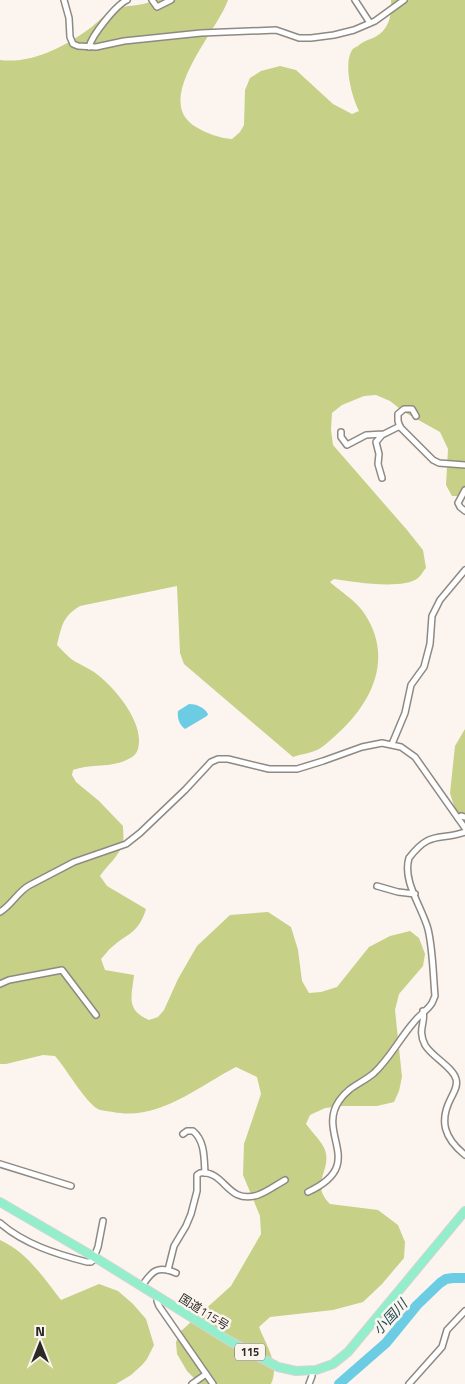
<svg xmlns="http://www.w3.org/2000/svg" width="465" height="1384" font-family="'Titillium Web','Noto Sans JP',sans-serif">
	<rect width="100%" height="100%" fill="#fcf5ef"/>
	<g fill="#c6d086">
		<path d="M154 0H228C217 32 151 101 196 127 208 134 219 138 232 139L240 132 244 125 245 90 250 78 261 71 280 66 296 70 333 104 352 114 359 111C352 97 343 65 352 50 353 48 356 47 358 46 363 41 369 40 375 37 390 29 392 14 391 0H465V496H452L446 485 448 449 440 432 404 412 390 401 376 395 364 396 342 405 332 413 331 430 333 445 407 530 423 550 426 568C423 571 421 576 418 578 403 590 353 582 334 579L330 582C341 592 355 600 364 613 395 659 371 705 334 737 329 741 324 746 319 749 312 753 301 754 293 757L184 664 180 653 177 586 80 606C62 617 62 626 57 645 63 651 68 657 74 661 81 665 88 668 94 672 113 685 139 717 139 740 139 747 138 753 132 757 114 769 92 763 73 770L72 775 76 782 99 801 123 826C123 831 124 838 123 842 120 856 107 865 100 876L107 886 146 909C138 934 129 932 112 947 108 950 105 955 101 959L105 970 134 975C132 996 125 1010 149 1020L158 1017 164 1010 178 979 197 946 230 915 268 912 291 927 298 950 302 981 309 993 321 992 337 987 369 947 390 936 410 931 419 938 425 954 423 966 399 994 395 1010 402 1077 399 1091 394 1102 377 1106H342L325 1108 310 1115 306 1124C311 1131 323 1143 325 1150 332 1171 309 1183 330 1204L378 1210 398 1225 405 1242 404 1258 382 1284 363 1302 333 1310 270 1317 259 1327C266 1345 280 1365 271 1384H200L187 1371 177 1354 176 1342 181 1331 231 1286 261 1234 260 1216 243 1175 244 1144 261 1094 257 1077 236 1067C197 1087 159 1121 113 1112 109 1111 102 1111 98 1109 85 1102 66 1068 55 1056L43 1055 6 1064H0V60C32 64 64 47 89 29 97 23 105 14 113 10 126 4 142 7 154 0Z"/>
		<path d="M465 729V835L461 829 450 793 455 746Z"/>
		<path d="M0 1240C27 1252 43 1277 61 1300L99 1284 118 1291 133 1304 146 1319 154 1345 147 1359 142 1365 131 1375 116 1384H0Z"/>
	</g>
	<path fill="#6ccce3" d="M189 704C196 704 204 707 208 714L207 716 185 729C179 725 177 717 178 711Z"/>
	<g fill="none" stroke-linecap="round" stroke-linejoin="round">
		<path stroke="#6ccce3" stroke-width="10" d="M339 1384 386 1343 417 1305 440 1283 446 1279 453 1278H465"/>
		<defs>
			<g id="minor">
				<path d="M64 0 69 18 70 37 73 44 78 46 96 47 124 41 201 33 276 30 299 38H311L334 35 354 30 375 21 404 0"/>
				<path d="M152 0 157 7 171 0"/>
				<path d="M355 0 370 23"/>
				<path d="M89 47C92 35 116 5 127 0"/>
				<path d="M416 416 412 409H404L398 414V421L400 427 433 460 439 463 465 465"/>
				<path d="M341 432V437L347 445 366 435 384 434 400 426"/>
				<path d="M382 478 378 464 379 454 376 442 382 435"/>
				<path d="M465 490 458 503 460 507 465 511"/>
				<path d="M392 744 405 713 411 685 424 667 430 644 432 616 440 600 465 570"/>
				<path d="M458 818 461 816 465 817"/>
				<path d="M377 886 398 892 415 894"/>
				<path d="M0 912C12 905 18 891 30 885L74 862 126 844 140 833 185 790 211 762 218 759H228L269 769H297L323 761 362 747 382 743 401 747 415 757 465 828"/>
				<path d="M0 984 9 980 62 970 96 1015"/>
				<path d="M423 1011C426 1023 417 1029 425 1045 432 1057 453 1067 456 1079 458 1086 454 1092 451 1098 439 1121 444 1138 465 1155"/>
				<path d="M183 1134 187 1131H193C205 1141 204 1158 205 1173"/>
				<path d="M0 1164 71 1186"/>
				<path d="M308 1192C368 1164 316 1135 339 1101 349 1086 361 1084 374 1073 390 1058 400 1038 414 1022 419 1015 428 1010 432 1003 433 1001 434 998 435 996 433 974 433 950 428 929 422 907 402 881 409 858 430 830 439 841 465 832"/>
				<path d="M0 1223C24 1244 56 1254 87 1262H91L96 1258"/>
				<path d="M94 1257 98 1247 103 1221"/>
				<path d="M168 1270 174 1246 186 1226 191 1214 197 1191V1175L200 1173C226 1170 226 1205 258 1195 267 1192 276 1185 285 1180"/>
				<path d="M142 1286C152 1271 157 1265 176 1273"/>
				<path d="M158 1296 157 1301 159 1306 213 1384"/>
				<path d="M192 1384 206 1374"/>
				<path d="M309 1384 312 1376V1371"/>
				<path d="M409 1384 442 1347 447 1330 465 1311"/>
			</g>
			<path id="trunk" d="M0 1202 96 1258 228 1340 278 1367 296 1371 316 1370 333 1364 348 1352 465 1211"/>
		</defs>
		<use href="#minor" stroke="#8f8983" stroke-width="8"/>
		<use href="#trunk" stroke="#d5d4d4" stroke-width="10"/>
		<use href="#minor" stroke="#fff" stroke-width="5"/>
		<use href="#trunk" stroke="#93eecc" stroke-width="8"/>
	</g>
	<g text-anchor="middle" stroke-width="5" stroke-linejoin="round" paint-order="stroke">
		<rect fill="#fcf5ef" stroke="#6a6763" stroke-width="1" x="235" y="1343.5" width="30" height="17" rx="4"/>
		<g font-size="11" font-weight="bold" fill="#2c2a27">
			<text x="250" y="1356">115</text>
		</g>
		<g font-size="12" fill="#2c2a27" stroke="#fcf5ef">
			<text transform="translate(204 1312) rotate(32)" y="4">国道115号</text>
		</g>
		<g font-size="14" font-style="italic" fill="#234e58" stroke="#fcf5ef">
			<text transform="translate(390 1317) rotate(-47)" y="5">小国川</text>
		</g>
	</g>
	<g transform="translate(40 1344)" stroke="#fcf5ef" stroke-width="4" paint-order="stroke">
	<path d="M0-4L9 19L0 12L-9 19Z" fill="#2c2a27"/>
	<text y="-8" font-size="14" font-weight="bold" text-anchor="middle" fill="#2c2a27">N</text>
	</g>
</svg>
